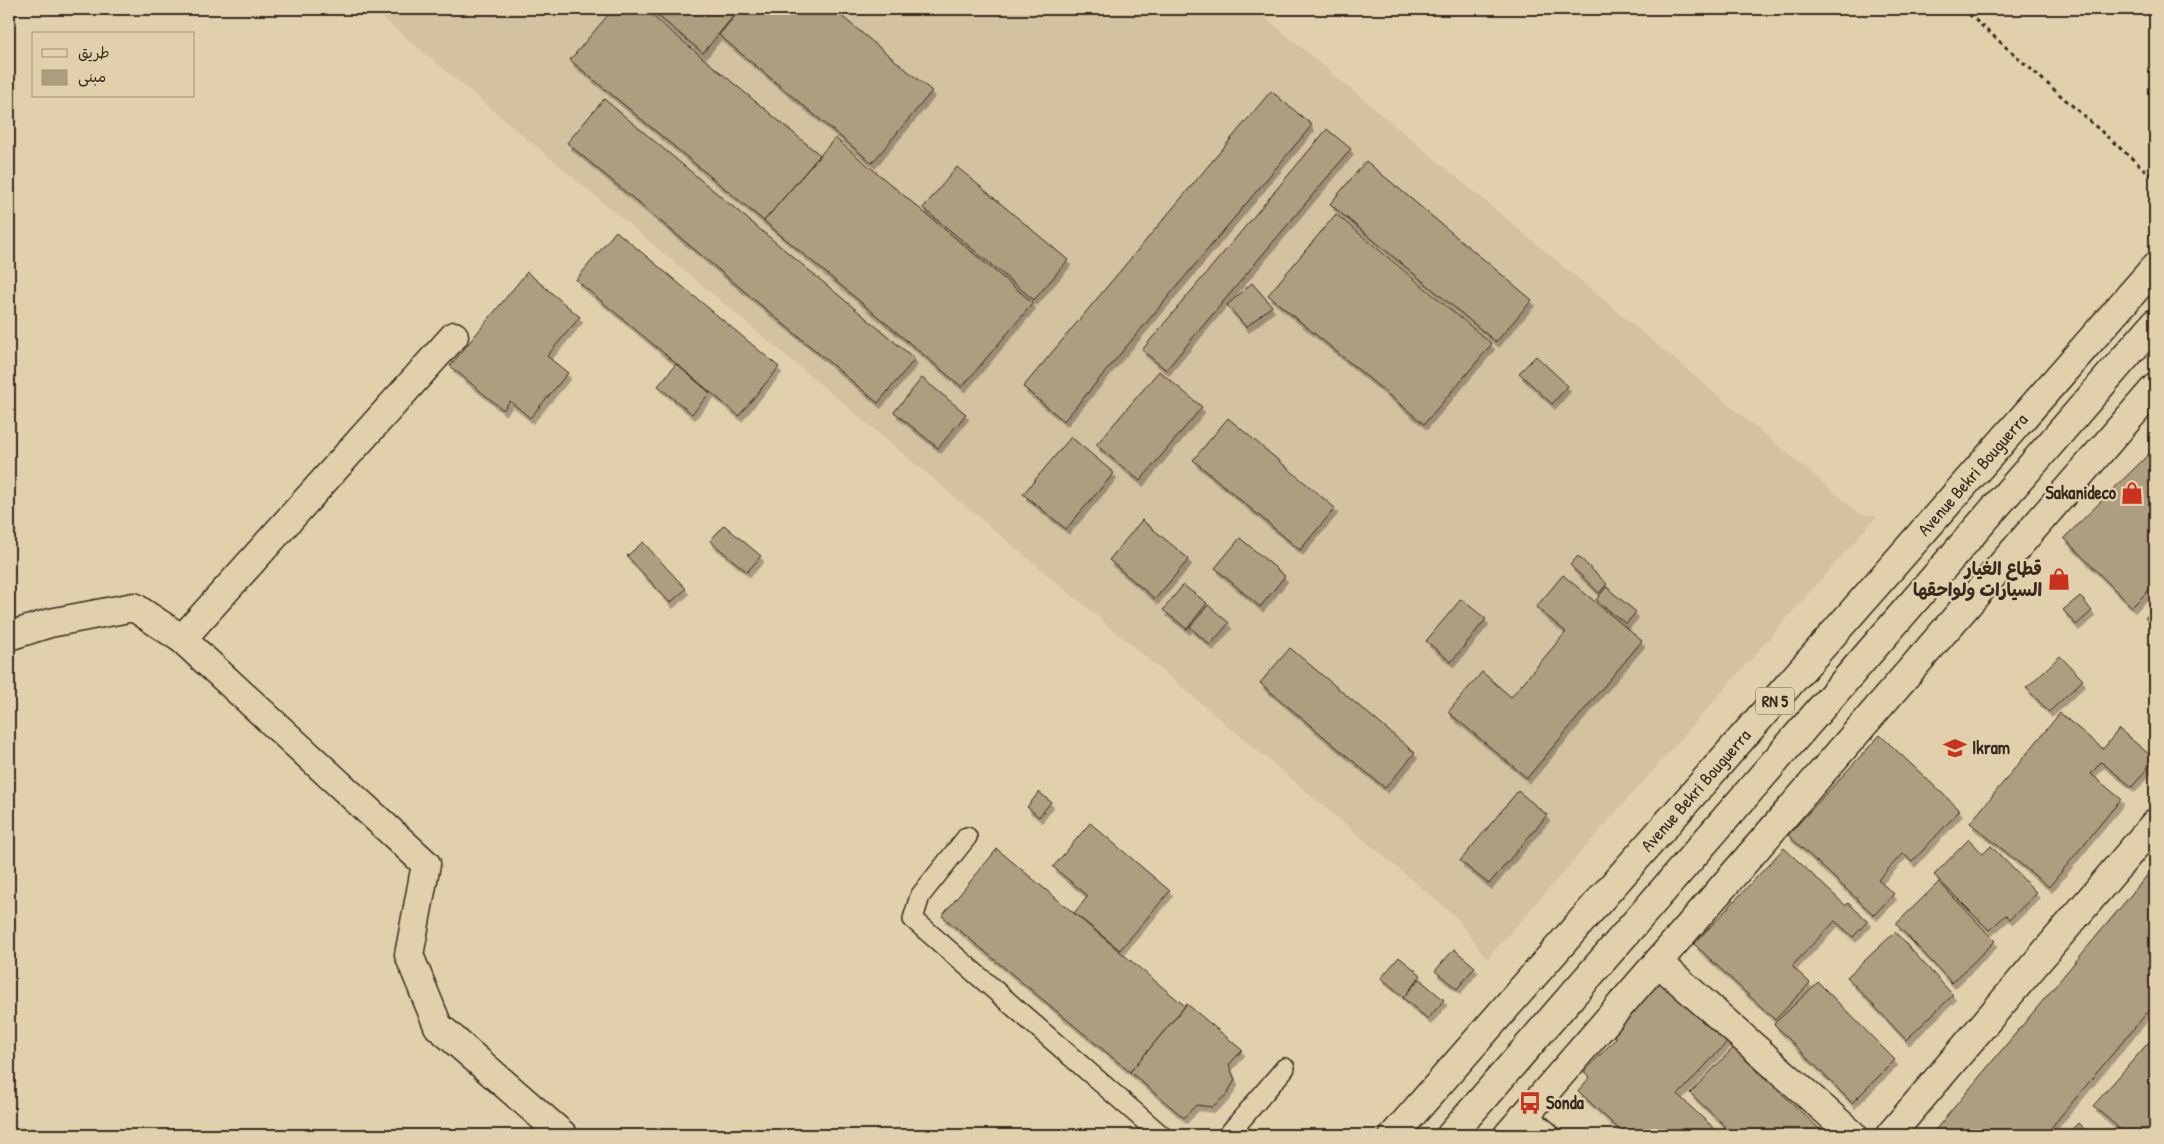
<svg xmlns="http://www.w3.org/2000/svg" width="2164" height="1144" font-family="'Patrick Hand','Playpen Sans Arabic',sans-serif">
	<defs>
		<filter id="shadow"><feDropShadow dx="3" dy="5.5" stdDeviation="0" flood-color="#0004"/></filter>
	</defs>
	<rect width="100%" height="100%" fill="#e2d0ad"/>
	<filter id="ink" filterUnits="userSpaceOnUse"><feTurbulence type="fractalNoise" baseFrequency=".02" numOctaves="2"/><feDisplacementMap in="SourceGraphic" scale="10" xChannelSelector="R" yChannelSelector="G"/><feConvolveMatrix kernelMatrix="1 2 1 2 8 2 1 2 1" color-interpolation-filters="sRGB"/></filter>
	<g filter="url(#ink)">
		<path fill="#d3c1a0" d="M372 9H1255L1860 514 1877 516 1487 959 1455 916Z"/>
		<g fill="#af9d80" stroke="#3b2a1e" filter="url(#shadow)">
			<path d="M613 9H644L820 155 764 221 570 60Z"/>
			<path d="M650 9H739L703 53Z"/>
			<path d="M741 9H833L932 91 872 163 719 35Z"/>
			<path d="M1271 91 1312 125 1064 421 1023 387Z"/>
			<path d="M604 99 915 359 878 403 567 143Z"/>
			<path d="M1327 129 1351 149 1166 370 1142 350Z"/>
			<path d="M835 138 1033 303 962 387 764 221Z"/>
			<path d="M1366 161 1532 300 1496 342 1330 204Z"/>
			<path d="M957 167 1068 260 1034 300 923 208Z"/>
			<path d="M1336 214 1492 344 1424 424 1268 295Z"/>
			<path d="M616 231 779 367 739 416 576 280Z"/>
			<path d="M527 272 580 317 547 356 568 373 530 418 510 401 503 410 450 366Z"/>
			<path d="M1252 283 1272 306 1246 327 1227 305Z"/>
			<path d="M1536 356 1568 386 1552 404 1519 373Z"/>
			<path d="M676 364 710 393 692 414 658 386Z"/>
			<path d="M1159 371 1202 407 1140 481 1096 445Z"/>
			<path d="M922 378 966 414 938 448 894 412Z"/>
			<path d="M1228 418 1335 508 1300 550 1193 460Z"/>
			<path d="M1071 437 1114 473 1066 529 1023 494Z"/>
			<path d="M2155 448V584L2132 607 2064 538Z"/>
			<path d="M1142 520 1189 559 1155 599 1109 560Z"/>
			<path d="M724 525 761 556 747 572 710 541Z"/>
			<path d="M1240 538 1285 576 1260 607 1215 568Z"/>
			<path d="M643 542 686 589 670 603 627 556Z"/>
			<path d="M1578 556 1607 584 1599 593 1570 565Z"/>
			<path d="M1563 575 1642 641 1527 778 1448 712 1482 672 1511 697 1566 632 1536 607Z"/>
			<path d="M1183 585 1207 603 1187 629 1163 610Z"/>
			<path d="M1606 587 1636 612 1626 624 1596 600Z"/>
			<path d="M2080 596 2092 611 2076 625 2063 610Z"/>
			<path d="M1461 599 1486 619 1451 662 1426 641Z"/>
			<path d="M1208 605 1229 623 1210 645 1190 627Z"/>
			<path d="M2155 607V628L2145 618Z"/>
			<path d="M1290 648 1415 753 1385 788 1260 683Z"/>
			<path d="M2060 656 2083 680 2049 712 2026 688Z"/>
			<path d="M2060 713 2103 749 2119 729 2155 759 2132 787 2101 762 2091 774 2121 799 2049 887 1970 823Z"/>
			<path d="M1880 735 1960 810 1912 862 1903 853 1878 880 1894 894 1874 915 1788 835Z"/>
			<path d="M1518 791 1547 815 1489 884 1460 861Z"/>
			<path d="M1039 792 1051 802 1039 817 1027 807Z"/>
			<path d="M1090 823 1170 891 1120 950 1074 913 1088 896 1053 867Z"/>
			<path d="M1969 839 1983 854 1991 846 2037 893 2010 919 2006 915 1989 930 1934 875Z"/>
			<path d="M1784 848 1846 906 1848 903 1868 921 1853 937 1835 921 1792 966 1810 983 1775 1020 1694 944Z"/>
			<path d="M997 849 1185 1006 1130 1072 942 916Z"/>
			<path d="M2155 866V1003L2045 1135H1931Z"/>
			<path d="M1939 882 1995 941 1952 983 1896 924Z"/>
			<path d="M1895 932 1953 995 1906 1040 1847 977Z"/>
			<path d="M1454 949 1475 967 1457 989 1435 971Z"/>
			<path d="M1399 957 1421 975 1404 997 1381 978Z"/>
			<path d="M1663 978 1729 1040 1678 1095 1720 1134 1726 1127 1690 1093 1733 1048 1826 1135H1625L1578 1091 1590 1077 1584 1072 1616 1038 1612 1033Z"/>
			<path d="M1419 979 1444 1000 1428 1019 1403 998Z"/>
			<path d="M1818 982 1895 1060 1852 1103 1774 1024Z"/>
			<path d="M1187 1004 1242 1050 1229 1065 1235 1080 1226 1095 1212 1107 1196 1105 1184 1118 1130 1072Z"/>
			<path d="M2155 1035V1135H2127L2093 1106Z"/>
			<path d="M2078 1123 2090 1135H2066Z"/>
		</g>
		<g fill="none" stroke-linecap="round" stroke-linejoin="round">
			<defs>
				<g id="lane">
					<path d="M967 837 920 896 913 919 1161 1135"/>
					<path d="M1228 1135 1285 1068"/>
				</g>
				<g id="street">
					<path d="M454 336 182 639 426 864 409 955 438 1026 563 1135"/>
					<path d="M9 636 50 623 134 607 182 639"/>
					<path d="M1658 962 1853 1135"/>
					<path d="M1523 1117 1545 1135"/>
					<path d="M1508 1135 2155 388"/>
					<path d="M1890 1135 2155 823"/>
				</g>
				<g id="highway">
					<path id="s1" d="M1394 1135 2155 267"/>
					<path d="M1451 1135 2155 323"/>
				</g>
			</defs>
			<use href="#lane" stroke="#3b2a1e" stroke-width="22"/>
			<use href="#street" stroke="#3b2a1e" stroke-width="31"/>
			<use href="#highway" stroke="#3b2a1e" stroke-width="31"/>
			<path stroke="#3b2a1e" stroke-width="3" stroke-dasharray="4 4" stroke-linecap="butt" d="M1963 9 2155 179"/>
			<use href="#lane" stroke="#e2d0ad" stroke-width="19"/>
			<use href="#street" stroke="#e2d0ad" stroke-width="28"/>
			<use href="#highway" stroke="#e2d0ad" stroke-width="28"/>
		</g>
	</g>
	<defs>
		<symbol id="shop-bare" viewBox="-9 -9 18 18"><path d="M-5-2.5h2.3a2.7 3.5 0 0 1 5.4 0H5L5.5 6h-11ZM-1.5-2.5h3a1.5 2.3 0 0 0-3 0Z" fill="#c8321e" stroke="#e2d0ad" stroke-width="2.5" paint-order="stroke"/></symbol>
		<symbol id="university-bare" viewBox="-9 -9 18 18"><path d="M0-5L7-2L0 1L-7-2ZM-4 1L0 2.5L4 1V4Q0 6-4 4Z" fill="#c8321e" stroke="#e2d0ad" stroke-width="2.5" paint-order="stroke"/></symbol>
		<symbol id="bus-bare" viewBox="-9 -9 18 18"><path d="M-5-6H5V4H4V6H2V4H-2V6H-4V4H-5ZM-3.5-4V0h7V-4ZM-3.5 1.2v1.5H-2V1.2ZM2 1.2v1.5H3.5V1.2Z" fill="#c8321e" stroke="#e2d0ad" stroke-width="2.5" paint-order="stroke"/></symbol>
	</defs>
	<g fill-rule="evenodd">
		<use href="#shop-bare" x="2116" y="477" width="32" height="32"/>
		<use href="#shop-bare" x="2043" y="563" width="32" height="32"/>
		<use href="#university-bare" x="1939" y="732" width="32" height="32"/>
		<use href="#bus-bare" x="1514" y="1087" width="32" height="32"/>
	</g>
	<g text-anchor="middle" stroke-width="4.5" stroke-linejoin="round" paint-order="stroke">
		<rect fill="#e2d0ad" stroke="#6d5c49" stroke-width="1" x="1756" y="687.5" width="38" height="27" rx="4"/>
		<g font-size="16" font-weight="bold" fill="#3b2a1e">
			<text x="1775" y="707">RN 5</text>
		</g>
		<g font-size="18" fill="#3b2a1e" stroke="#e2d0ad">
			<text dy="6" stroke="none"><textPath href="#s1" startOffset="878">Avenue Bekri Bouguerra</textPath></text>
			<text dy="6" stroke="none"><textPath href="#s1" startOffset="458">Avenue Bekri Bouguerra</textPath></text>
		</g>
		<g font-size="18" font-weight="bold" fill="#3b2a1e" stroke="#e2d0ad" text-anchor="end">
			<text x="2116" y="499">Sakanideco</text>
			<text x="2042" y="575">قطاع الغيار<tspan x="2042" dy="21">السيارات ولواحقها</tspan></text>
			<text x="1972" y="754" text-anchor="start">Ikram</text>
			<text x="1546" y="1109" text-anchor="start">Sonda</text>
		</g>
	</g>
	<rect width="2164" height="1144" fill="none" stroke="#e2d0ad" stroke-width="30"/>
	<rect x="15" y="15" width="2134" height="1114" fill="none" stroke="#3b2a1e" stroke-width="2" filter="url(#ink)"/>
	<rect x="32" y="32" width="162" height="65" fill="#e2d0ad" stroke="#9f8e74"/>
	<rect x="42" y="49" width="25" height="8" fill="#e2d0ad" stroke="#9f8e74"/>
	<text x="78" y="58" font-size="15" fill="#3b2a1e">طريق</text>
	<rect x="42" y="70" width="25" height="15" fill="#af9d80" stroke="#9f8e74"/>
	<text x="78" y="82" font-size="15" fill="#3b2a1e">مبنى</text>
</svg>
